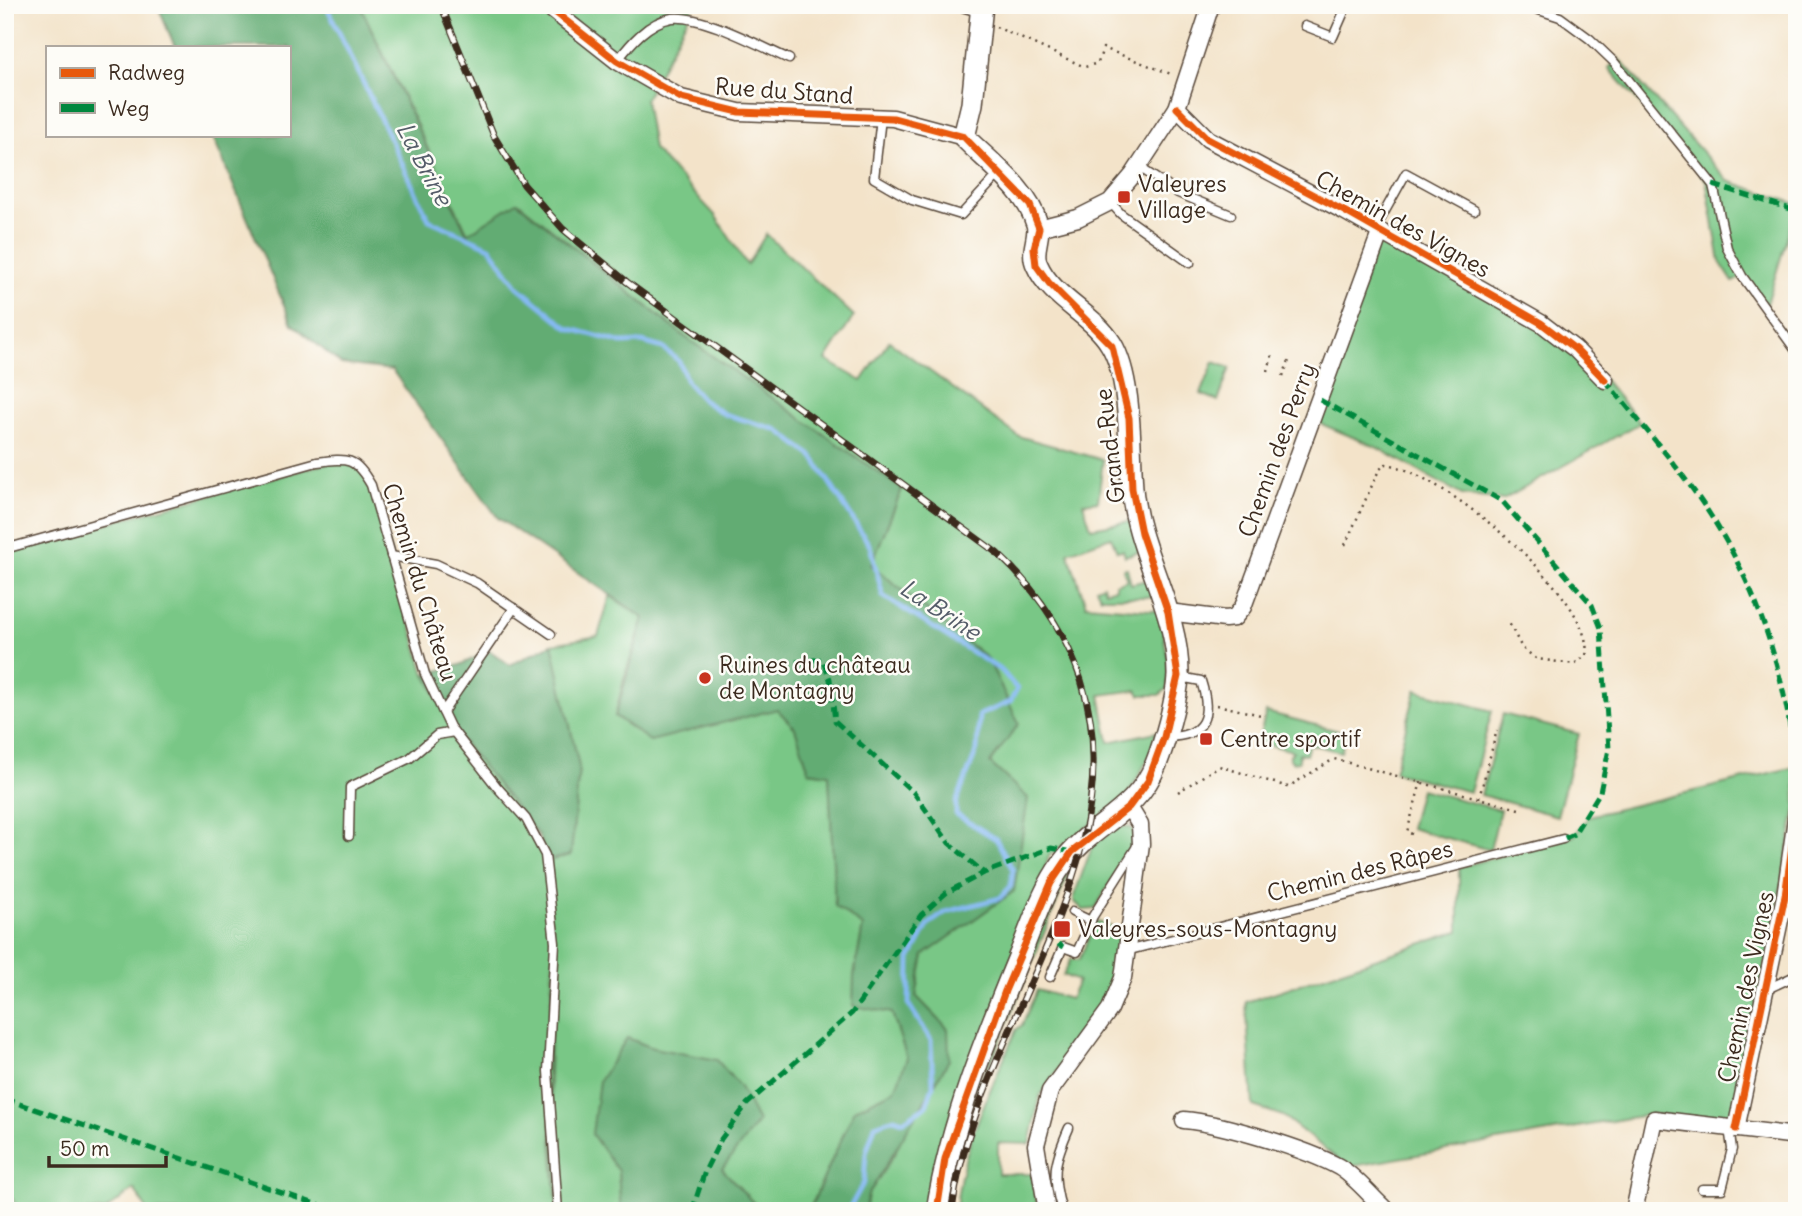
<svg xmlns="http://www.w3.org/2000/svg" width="1802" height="1216" font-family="Delius,sans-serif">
	<rect width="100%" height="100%" fill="#fdfcf7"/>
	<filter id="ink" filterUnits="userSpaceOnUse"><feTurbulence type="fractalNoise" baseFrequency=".0143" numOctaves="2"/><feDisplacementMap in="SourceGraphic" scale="14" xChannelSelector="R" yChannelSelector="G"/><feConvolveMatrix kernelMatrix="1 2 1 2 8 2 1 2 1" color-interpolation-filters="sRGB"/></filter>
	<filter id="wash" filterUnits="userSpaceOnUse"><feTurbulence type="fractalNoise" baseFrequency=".00686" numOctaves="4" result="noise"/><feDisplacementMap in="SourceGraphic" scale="28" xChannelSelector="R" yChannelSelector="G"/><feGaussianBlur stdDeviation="1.57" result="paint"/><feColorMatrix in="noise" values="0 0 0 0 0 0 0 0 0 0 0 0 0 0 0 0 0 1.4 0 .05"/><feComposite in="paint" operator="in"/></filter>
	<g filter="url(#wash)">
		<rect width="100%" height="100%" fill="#f3e3c9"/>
		<g fill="#79c786" stroke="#5a7852" stroke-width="2">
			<path d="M360 5H694L645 100 653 149 715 215 747 265 766 234 854 316 826 360 862 381 889 341 1018 436 1103 460 1098 501 1083 503 1091 528 1137 520 1145 550 1125 556 1123 550 1117 551 1111 537 1068 552 1086 605 1160 611 1168 662 1167 689 1159 695H1140L1137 690 1100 695 1109 742 1156 732 1152 752 1126 798 1049 856 936 1211H865L868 1195 895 1153 948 1029 916 996 924 955 1014 891 990 763 988 659 871 565 902 489 685 337 518 202 468 234Z"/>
			<path d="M1618 58 1728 181 1797 204 1766 307 1742 277 1733 282 1720 262 1706 180 1609 68Z"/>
			<path d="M1381 234 1540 324 1605 381 1640 423 1503 500 1462 495 1374 446 1314 421Z"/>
			<path d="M1214 362 1230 368 1218 401 1201 394Z"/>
			<path d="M342 459 360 466 371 485 425 674 526 819 546 862 571 854 579 767 552 644 598 636 610 596 644 618 625 675 615 716 650 741 777 709 795 728 809 771 829 774 835 906 863 926 854 976 892 1013 907 1058 896 1090 855 1109 809 1211H761L722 1169 717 1060 653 1048 627 1038 592 1134 618 1171 621 1211H559L549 1071 554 943 547 1071 557 1211H148L134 1189 105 1211H20L5 1188V551Z"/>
			<path d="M1127 568 1131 584 1154 578 1161 597H1101L1096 588 1103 585 1105 591 1116 588 1115 584 1127 580 1123 569Z"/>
			<path d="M1416 690 1492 711 1470 792 1394 772Z"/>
			<path d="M1266 712 1346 733 1341 752 1309 744 1306 755 1299 753V761L1292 762 1289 757 1293 751 1258 742Z"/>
			<path d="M1503 714 1579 734 1557 816 1481 795Z"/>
			<path d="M1795 767 1796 807 1736 1125 1652 1114 1348 1167 1283 1116 1253 1106 1246 1002 1459 931V867L1574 836 1589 816Z"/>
			<path d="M1420 789 1500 810 1490 850 1410 828Z"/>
			<path d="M1117 826 1130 827 1136 834 1134 842 1095 909 1083 910 1074 901V896L1093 844Z"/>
			<path d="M1071 867 965 1127 951 1160 1056 886Z"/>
			<path d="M1096 921 1121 931 1113 981 1104 1003 1040 1096 1030 1144 998 1143V1174H1032L1038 1211H956C960 1148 992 1088 1016 1030L1022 1025 1037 990 1070 999 1078 981 1063 975 1071 959 1079 960Z"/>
		</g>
		<g fill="#62ac73" stroke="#4e6b48" stroke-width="2">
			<path d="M154 5H360L467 234 517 202 685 337 902 489 871 565 988 659 1019 724 990 763 1028 798 1014 891 924 955 916 996 948 1029 949 1060 868 1195 865 1211H809L855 1109 895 1090 907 1058 892 1013 853 1006 854 976 863 926 835 906 829 774 809 771 795 728 777 709 650 741 615 716 644 618 498 518 392 370 341 364 292 324 212 135H289V47H175L159 9Z"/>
			<path d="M552 644 579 767 571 855 547 861 538 835 451 727 426 674 460 665 490 651 510 665Z"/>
			<path d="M627 1038 653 1048 717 1060 740 1087 758 1122 722 1169 761 1211H621L618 1171 592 1134 599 1081Z"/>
		</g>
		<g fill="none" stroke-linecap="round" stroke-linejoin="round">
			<path stroke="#86baf4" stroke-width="4.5" d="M326 5 429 220 490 247 518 287 568 328 622 343 642 342 663 348 679 361 687 382 704 401 724 414 778 430 813 457 870 546 883 596 1002 671 1017 689 1010 702 979 715 977 750 956 803V814L996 839 1013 870 1011 886 1000 898 946 912 929 924 910 959 909 1005 931 1040 933 1086 926 1106 903 1121 894 1118 875 1125 866 1153 864 1182 848 1211"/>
		</g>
	</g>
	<g filter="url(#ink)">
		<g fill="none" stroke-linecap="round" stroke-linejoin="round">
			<defs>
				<g id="lane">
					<path d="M955 5 978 12"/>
					<path d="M1524 5 1560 17 1590 39 1614 62 1713 185 1727 248 1742 276 1797 352"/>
					<path d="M1305 26 1333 37 1347 5"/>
					<path d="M617 61C630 44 648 22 672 18 701 14 762 47 789 59"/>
					<path d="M881 118 874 178 912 200 961 215 1000 173"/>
					<path d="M1139 167 1178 193 1231 215"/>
					<path d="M1110 202 1121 214 1190 263"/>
					<path d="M1375 229 1406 173 1474 210"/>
					<path d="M5 549 317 462C348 458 355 457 371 485L425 674 450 727 497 787 526 819 545 855 555 943 548 1071 558 1211"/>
					<path d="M391 556 436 564 477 583 551 634"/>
					<path d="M443 712 514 608"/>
					<path d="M1166 737C1206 737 1212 715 1201 681L1180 677"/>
					<path d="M349 836 350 787 410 758 437 735 454 732"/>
					<path d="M1072 912 1091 921"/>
					<path d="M1126 951 1563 839"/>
					<path d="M1050 977 1063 947 1077 952 1093 916 1136 848"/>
					<path d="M1765 990 1797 975"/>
					<path d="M1702 1189H1722L1732 1149 1729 1128"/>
					<path d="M1062 1211C1051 1175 1054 1162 1069 1128"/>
				</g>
				<g id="street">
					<path d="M546 5 617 61 681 98 739 112 893 118 964 137"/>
					<path d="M1177 108 1208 139 1344 211 1541 323 1575 349 1605 380"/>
					<path d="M1039 228 1078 218 1110 202 1133 175 1177 108 1211 5"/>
					<path d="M1168 612 1225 619 1234 618 1243 607 1380 233"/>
					<path d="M1184 1120C1220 1123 1307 1149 1339 1167 1356 1177 1371 1197 1387 1211"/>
					<path d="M1736 1129 1785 896 1797 811"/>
					<path d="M1047 1211 1036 1145 1050 1091 1110 1009 1123 978 1141 844 1140 825 1129 807"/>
					<path d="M1634 1211 1654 1119 1797 1136"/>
				</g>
				<path id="secondary" d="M937 1211C951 1122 987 1035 1021 952 1033 923 1043 890 1062 864 1091 824 1136 814 1156 764 1165 741 1177 700 1178 676 1179 610 1137 552 1132 488 1129 448 1132 379 1111 344 1093 314 1051 298 1037 265 1030 251 1041 237 1037 224 1027 189 989 163 964 137L972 104 982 5"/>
			</defs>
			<use href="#lane" stroke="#574638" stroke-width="11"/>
			<use href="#street" stroke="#574638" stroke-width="19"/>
			<use href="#secondary" stroke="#574638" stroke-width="24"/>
			<g stroke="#574638" stroke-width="2.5" stroke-dasharray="2 5" stroke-linecap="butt">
				<path d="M996 27 1085 67 1098 63 1103 48 1171 74"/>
				<path d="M1268 371 1273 352"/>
				<path d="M1283 376 1290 358"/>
				<path d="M1345 545 1379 470 1386 464C1440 471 1597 598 1586 656L1574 664 1537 659 1522 648 1508 621"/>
				<path d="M1217 705 1265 716"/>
				<path d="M1178 792 1219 766 1288 787 1334 759 1519 809"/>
				<path d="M1479 798 1497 730"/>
				<path d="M1412 834 1407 832 1421 782"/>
			</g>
			<use href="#lane" stroke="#fff" stroke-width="8"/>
			<use href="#street" stroke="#fff" stroke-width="16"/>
			<use href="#secondary" stroke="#fff" stroke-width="21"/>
			<defs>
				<path id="rail" d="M441 5 494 136 524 185 563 229 627 282 997 553C1035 588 1065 631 1081 680 1139 862 974 1032 952 1211"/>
			</defs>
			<use href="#rail" stroke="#3b2a1e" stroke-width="7"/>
			<use href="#rail" stroke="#fdfcf7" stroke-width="4.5" stroke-dasharray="13" stroke-linecap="butt"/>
			<g stroke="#00873e" stroke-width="5" stroke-dasharray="10 5" stroke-linecap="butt">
				<path d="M1713 185 1797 211"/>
				<path d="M1605 380C1641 424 1680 468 1711 516 1764 599 1792 695 1797 794"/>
				<path d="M1320 400 1502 501 1592 605 1601 628 1609 749 1600 792 1574 834 1563 839"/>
				<path d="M796 662 822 659 830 679 835 721 914 793 949 843 984 873"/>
				<path d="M1058 944 1063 947"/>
				<path d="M5 1099 336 1211"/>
				<path d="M692 1211 705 1171 721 1139 747 1104 852 1013 921 915 946 893 984 873 1051 848 1072 852"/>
			</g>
			<defs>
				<g id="cycleway">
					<path d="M546 5 617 61 681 98 739 112 893 118 964 137 1030 205 1039 228 1034 248 1036 265 1049 283 1112 346 1129 418 1132 489 1141 533 1168 612 1178 676 1164 737 1148 781 1129 807 1072 852 1051 883 1005 991 945 1159 937 1211"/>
					<path d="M1177 108 1208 139 1344 211 1541 323 1575 349 1605 380"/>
					<path d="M1736 1129 1785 896 1797 811"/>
				</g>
			</defs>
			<use href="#cycleway" stroke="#fdfcf7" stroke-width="11"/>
			<use href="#cycleway" stroke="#e8590c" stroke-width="7"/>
		</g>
	</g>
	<g fill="#c8321e" stroke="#fdfcf7" stroke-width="2.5">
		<rect x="1117" y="190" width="14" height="14" rx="3.5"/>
		<circle cx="705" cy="678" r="7"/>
		<rect x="1199" y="732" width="14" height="14" rx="3.5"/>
		<rect x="1053" y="920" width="18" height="18" rx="3.5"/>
	</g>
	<g text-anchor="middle" stroke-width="5" stroke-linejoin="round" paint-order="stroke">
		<g font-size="23" fill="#3b2a1e" stroke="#fdfcf7">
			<text transform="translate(784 91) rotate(4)" y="8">Rue du Stand</text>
			<text transform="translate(1403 224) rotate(29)" y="8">Chemin des Vignes</text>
			<text transform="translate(1110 446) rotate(-97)" y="8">Grand-Rue</text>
			<text transform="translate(1277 450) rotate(-70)" y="8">Chemin des Perry</text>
			<text transform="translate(420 582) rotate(73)" y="8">Chemin du Château</text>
			<text transform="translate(1360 871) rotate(-14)" y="8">Chemin des Râpes</text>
			<text transform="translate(1746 987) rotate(-78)" y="8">Chemin des Vignes</text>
		</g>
		<g font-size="23" fill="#3b2a1e" stroke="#fdfcf7" text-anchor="start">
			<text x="1138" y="192">Valeyres<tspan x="1138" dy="26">Village</tspan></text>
			<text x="719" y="673">Ruines du château<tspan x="719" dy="26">de Montagny</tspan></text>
			<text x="1220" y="747">Centre sportif</text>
			<text x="1078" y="937">Valeyres-sous-Montagny</text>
		</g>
		<g font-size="24" font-style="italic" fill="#555c69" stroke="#fdfcf7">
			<text transform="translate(424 164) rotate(62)" y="8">La Brine</text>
			<text transform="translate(940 610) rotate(33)" y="8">La Brine</text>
		</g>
	</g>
	<rect width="1802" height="1216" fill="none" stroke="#fdfcf7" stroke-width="28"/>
	<rect x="46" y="46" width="245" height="91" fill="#fdfcf7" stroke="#afa8a0" stroke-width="2"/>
	<rect x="60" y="68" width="35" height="10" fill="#e8590c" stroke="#afa8a0" stroke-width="2"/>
	<text x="108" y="80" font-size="21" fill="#3b2a1e">Radweg</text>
	<rect x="60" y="103" width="35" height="10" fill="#00873e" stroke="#afa8a0" stroke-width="2"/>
	<text x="108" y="116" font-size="21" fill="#3b2a1e">Weg</text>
	<path d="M49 1156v10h117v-10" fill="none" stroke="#3b2a1e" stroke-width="3.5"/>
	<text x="60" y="1156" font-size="21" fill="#3b2a1e" stroke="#fdfcf7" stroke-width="5" paint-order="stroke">50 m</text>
</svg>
